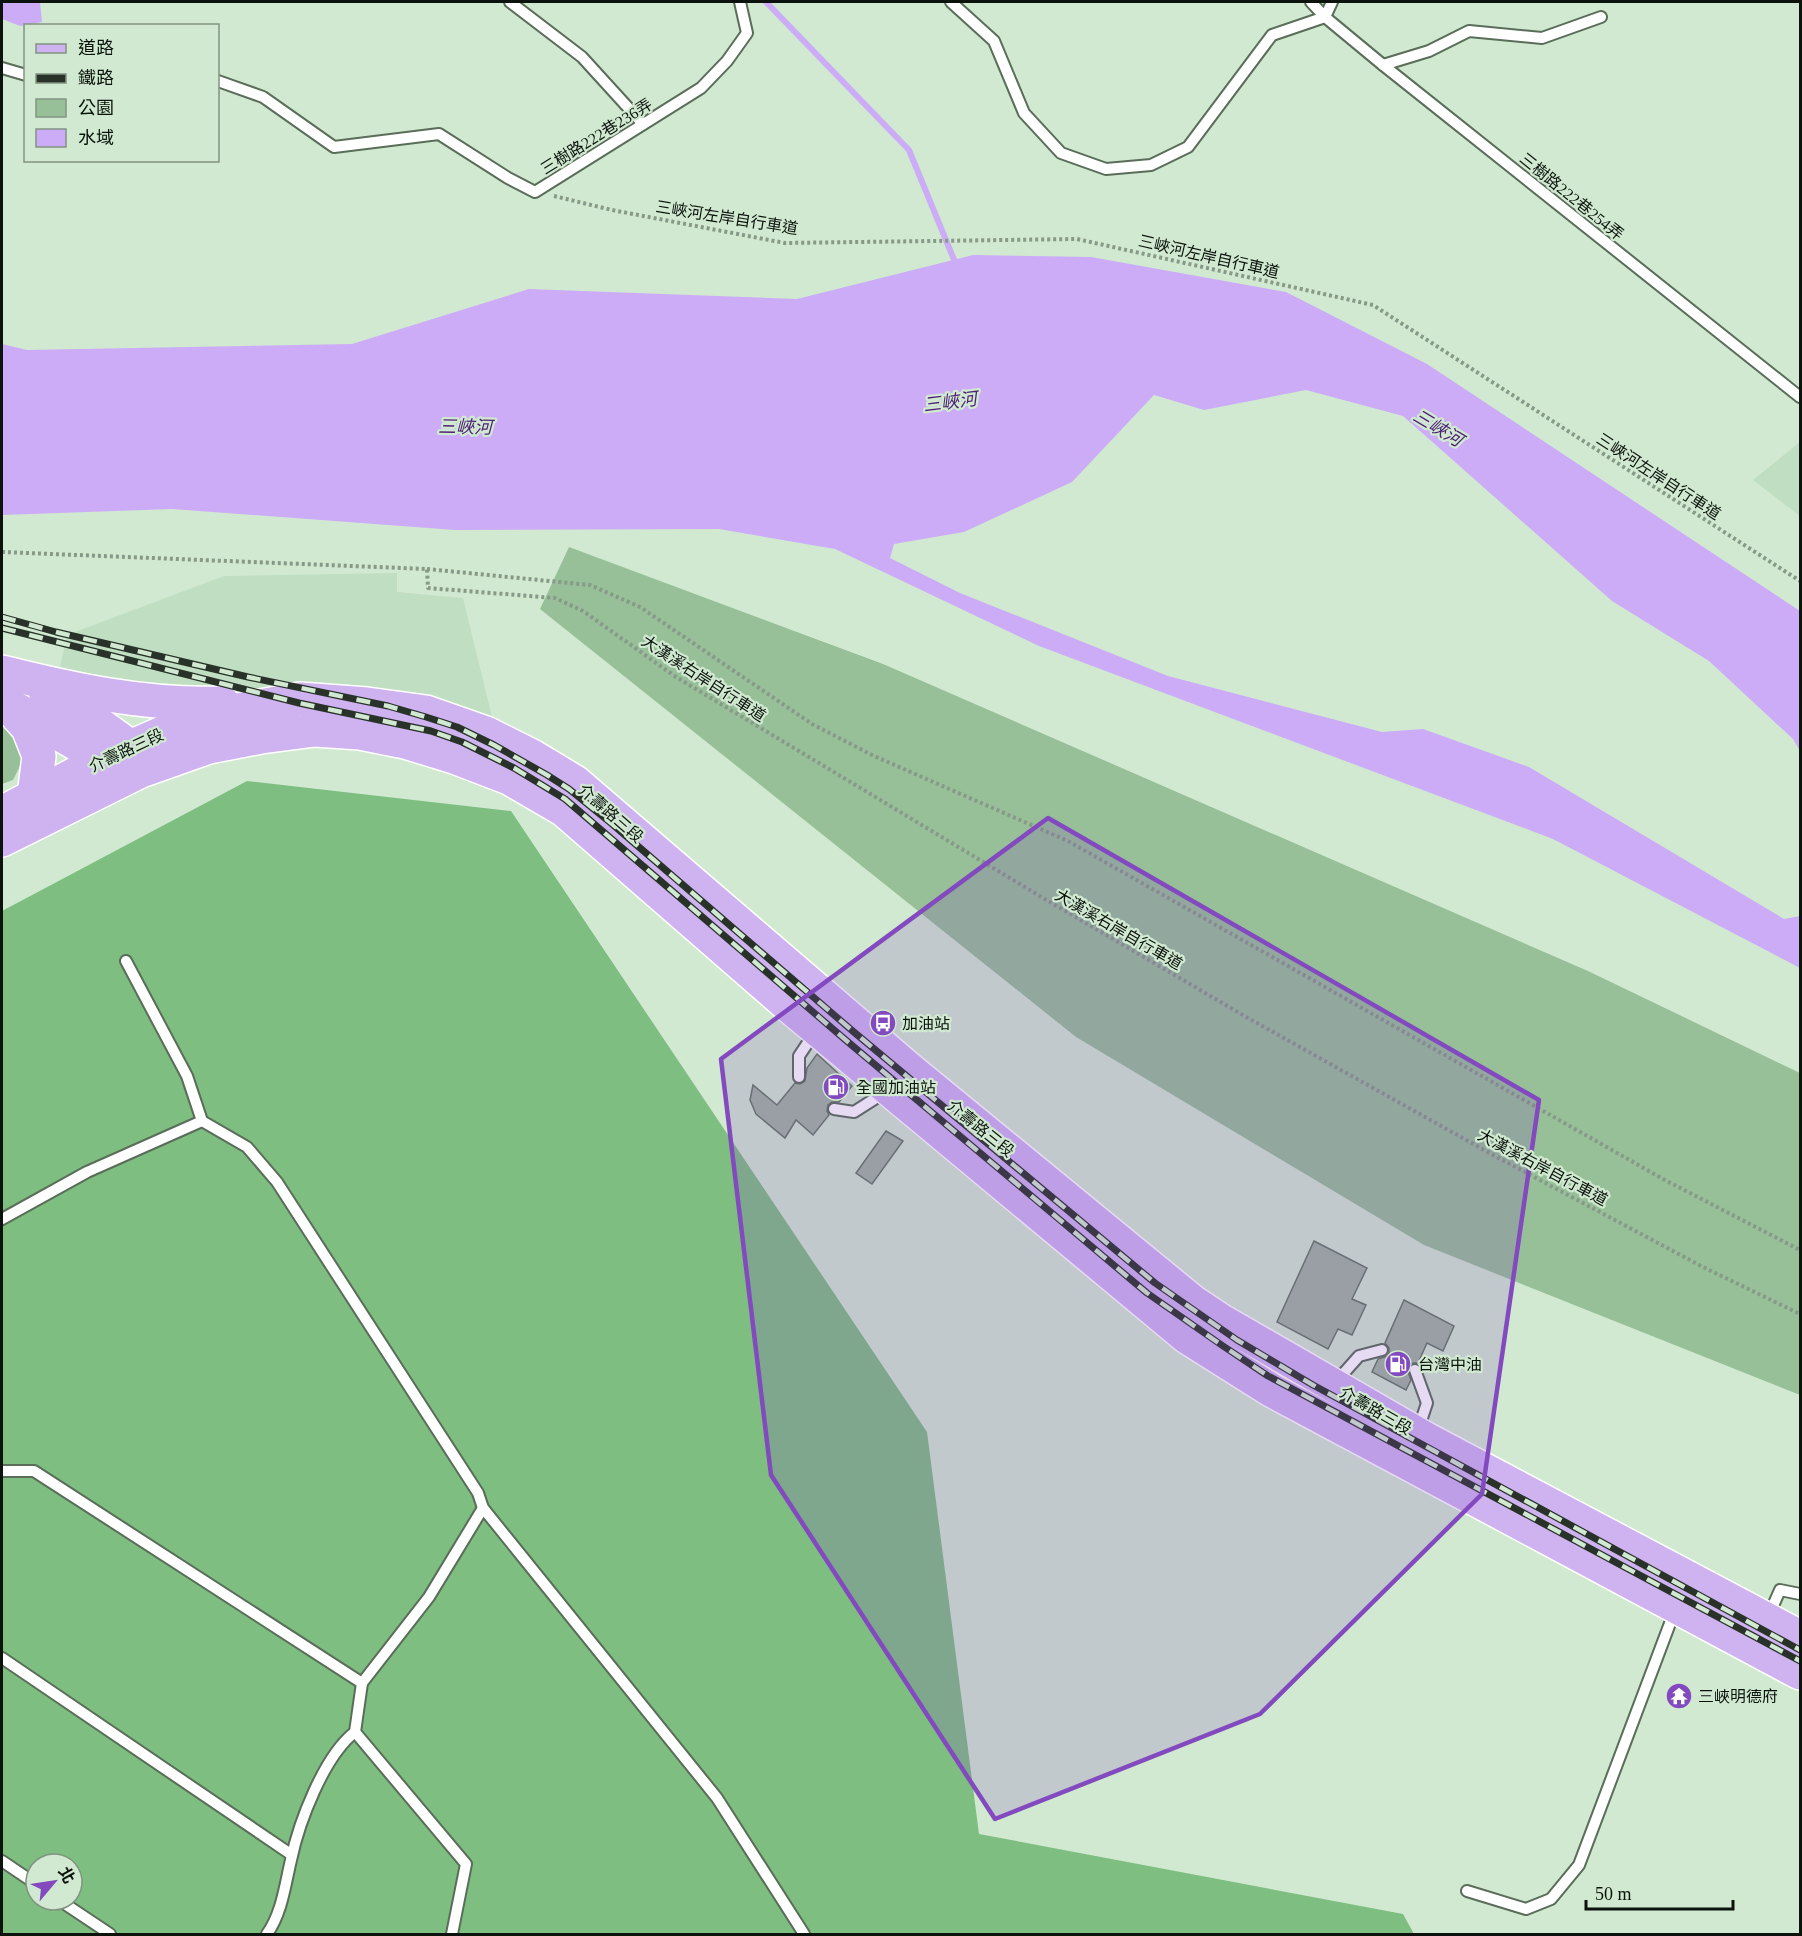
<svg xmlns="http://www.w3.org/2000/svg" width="1802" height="1936" font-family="'Times New Roman','Noto Sans TC',serif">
	<rect width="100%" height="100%" fill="#d1e9d1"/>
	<g fill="#c0dec1">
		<path d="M1800 442V516L1753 480Z"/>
		<path d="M397 573V592L463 598 492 717 442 701 335 687 235 692 136 690 58 676 67 635 224 576Z"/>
	</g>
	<g fill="#97c098">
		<path d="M569 547 883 664 1588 971 1800 1073V1395L1424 1245 1076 1037 540 609Z"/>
		<path d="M2 714 28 750 13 780 2 784Z"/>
	</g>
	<path fill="#7ebe81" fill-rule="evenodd" d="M247 781 511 811 927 1432 979 1834 1403 1914 1414 1934H2V911ZM36 1864H72V1900H36Z"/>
	<g fill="#ccacf7">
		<path d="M2 2H40L42 22 20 26 2 19Z"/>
		<path d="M973 255 1091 257 1286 292 1427 364 1800 611V751L1793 739 1709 661 1612 601 1403 416 1306 390 1204 410 1154 395 1072 482 964 532 894 544 890 558 960 593 1168 676 1382 732 1423 729 1529 767 1784 919 1800 916V968L1553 839 1039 646 835 549 719 529 455 530 172 509 2 515V344L27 350 352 344 529 289 797 299Z"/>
	</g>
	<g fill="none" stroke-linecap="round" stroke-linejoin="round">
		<path stroke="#ccacf7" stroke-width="6" d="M766 2 909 150 957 267"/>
	</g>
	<g fill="#9fb59f" stroke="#637863" stroke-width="1.5">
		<path d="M817 1054 852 1086 839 1102H832L828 1105 827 1111 829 1115 813 1135 796 1120 785 1138 756 1114 750 1100 753 1085 777 1105 795 1083 800 1084 805 1081 807 1068Z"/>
		<path d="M886 1131 903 1141 872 1184 856 1173Z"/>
		<path d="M1314 1241 1367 1268 1352 1299 1366 1305 1352 1335 1338 1329 1328 1349 1277 1322Z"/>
		<path d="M1404 1300 1454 1326 1443 1351 1427 1343 1418 1363H1413L1409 1366 1408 1372 1411 1380 1406 1390 1372 1372 1378 1359 1387 1356 1389 1353V1348L1385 1343Z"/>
	</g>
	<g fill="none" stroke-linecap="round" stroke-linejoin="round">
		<defs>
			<g id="lane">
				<path d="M510 2 582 57 643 124"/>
				<path d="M951 2 994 41 1024 113 1061 153 1106 169 1151 165 1188 147 1272 35 1325 17"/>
				<path d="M1311 2 1325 17 1383 65 1800 397"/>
				<path d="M1325 17 1332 2"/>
				<path d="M1383 65 1429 51 1469 31 1542 38 1601 17"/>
				<path d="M2 68 26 75"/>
				<path d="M218 81 263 97 334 147 439 134 508 178 535 192 701 88 727 61 747 33 740 2"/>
				<path d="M126 961 187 1076 202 1121 247 1147 277 1182 478 1493 483 1508 717 1798 804 1934"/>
				<path d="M799 1077V1056L815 1032"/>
				<path d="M834 1109 854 1112 887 1091"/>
				<path d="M2 1219 87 1172 202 1121"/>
				<path d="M1415 1370 1427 1403 1418 1430"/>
				<path d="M1335 1383 1359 1356 1382 1350"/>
				<path d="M2 1471H34L362 1683"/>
				<path d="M1768 1617 1780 1590 1800 1594"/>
				<path d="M2 1658 292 1855"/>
				<path d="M355 1732 466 1864 452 1934"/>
				<path d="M2 1861 36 1884"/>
				<path d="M1467 1891 1526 1909 1551 1899 1579 1865 1675 1610"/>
				<path d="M59 1900 110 1934"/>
				<path d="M267 1934C282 1913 285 1885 291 1860 299 1822 324 1756 355 1732L362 1683 429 1597 483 1508"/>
			</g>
			<g id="primary">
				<path d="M2 672C74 690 148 706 223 703"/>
				<path d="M46 695 84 713 131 747"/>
				<path d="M4 702 87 750 119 763"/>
				<path d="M12 710 28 728 39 756 34 796"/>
				<path d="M2 813 105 758 174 728 226 712 300 699 367 704 426 712 486 733 532 756 575 782 910 1070 1193 1302 1220 1320 1428 1440 1800 1637"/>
				<path d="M2 840 141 771 209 747 261 737 315 730 360 733 405 742 454 757 509 778 564 810 789 1006 1187 1337 1271 1390 1800 1673"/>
			</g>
		</defs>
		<use href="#lane" stroke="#596d59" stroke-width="14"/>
		<use href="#primary" stroke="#fff" stroke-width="36"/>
		<g stroke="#879988" stroke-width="4" stroke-dasharray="3 3" stroke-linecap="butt">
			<path d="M554 196 612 210 785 243 1077 239 1373 305 1800 581"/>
			<path d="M2 552 427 569 428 588 555 598 583 611 676 677 1043 898 1248 1018 1493 1155 1703 1267 1800 1314"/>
			<path d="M427 569 590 585 640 607 812 724 874 756 1068 841 1663 1179 1800 1250"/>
		</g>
		<use href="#lane" stroke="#fff" stroke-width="10"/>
		<use href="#primary" stroke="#ceb3f0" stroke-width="33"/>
		<defs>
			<g id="rail">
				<path d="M2 617 56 632 248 677 388 706 426 717 457 727 494 745 547 775 569 789 611 823 855 1033 1155 1283 1237 1340 1313 1385 1800 1650"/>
				<path d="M2 628 299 703 431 731 462 742 514 768 565 799 848 1042 1147 1293 1223 1346 1268 1376 1800 1661"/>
			</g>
		</defs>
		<use href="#rail" stroke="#283229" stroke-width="7"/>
		<use href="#rail" stroke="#d1e9d1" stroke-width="4.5" stroke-dasharray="14" stroke-linecap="butt"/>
	</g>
	<path fill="#8349bf" fill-opacity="0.2" stroke="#8349bf" stroke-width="4.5" stroke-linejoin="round" d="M1048 818 1539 1100 1482 1494 1260 1714 995 1819 771 1475 721 1059Z"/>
	<defs>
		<symbol id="bus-disc" viewBox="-11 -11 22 22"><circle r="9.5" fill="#8349bf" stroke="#d1e9d1"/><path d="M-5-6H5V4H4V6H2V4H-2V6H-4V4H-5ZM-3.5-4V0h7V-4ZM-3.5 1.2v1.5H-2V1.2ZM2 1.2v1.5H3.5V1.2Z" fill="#fff"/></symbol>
		<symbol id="fuel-disc" viewBox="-11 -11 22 22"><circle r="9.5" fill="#8349bf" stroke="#d1e9d1"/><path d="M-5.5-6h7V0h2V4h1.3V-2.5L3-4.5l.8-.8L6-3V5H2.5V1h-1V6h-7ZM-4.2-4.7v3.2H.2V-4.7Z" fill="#fff"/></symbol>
		<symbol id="temple-disc" viewBox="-11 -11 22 22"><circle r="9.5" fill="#8349bf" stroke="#d1e9d1"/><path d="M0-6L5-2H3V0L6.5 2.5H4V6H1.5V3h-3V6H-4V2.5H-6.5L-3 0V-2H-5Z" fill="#fff"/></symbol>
	</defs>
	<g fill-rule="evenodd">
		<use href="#bus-disc" x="868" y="1008" width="30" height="30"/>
		<use href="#fuel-disc" x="821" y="1072" width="30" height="30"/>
		<use href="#fuel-disc" x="1383" y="1349" width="30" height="30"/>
		<use href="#temple-disc" x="1664" y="1681" width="30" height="30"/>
	</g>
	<g text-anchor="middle" stroke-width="4.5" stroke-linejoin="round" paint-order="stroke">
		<g font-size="16" fill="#0b130c" stroke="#d1e9d1">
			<text transform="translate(596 136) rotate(-32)" y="6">三樹路222巷236弄</text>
			<text transform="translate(1572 196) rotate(39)" y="6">三樹路222巷254弄</text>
			<text transform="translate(727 217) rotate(9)" y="6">三峽河左岸自行車道</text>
			<text transform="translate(1209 256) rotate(13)" y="6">三峽河左岸自行車道</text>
			<text transform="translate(1659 476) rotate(33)" y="6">三峽河左岸自行車道</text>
			<text transform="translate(704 678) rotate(33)" y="6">大漢溪右岸自行車道</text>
			<text transform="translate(126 750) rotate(-25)" y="6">介壽路三段</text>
			<text transform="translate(611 813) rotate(41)" y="6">介壽路三段</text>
			<text transform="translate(1119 929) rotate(30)" y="6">大漢溪右岸自行車道</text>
			<text transform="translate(981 1128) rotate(39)" y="6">介壽路三段</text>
			<text transform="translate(1543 1167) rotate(28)" y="6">大漢溪右岸自行車道</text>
			<text transform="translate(1376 1410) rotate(30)" y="6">介壽路三段</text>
		</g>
		<g font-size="16" fill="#0b130c" stroke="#d1e9d1" text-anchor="start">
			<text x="902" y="1029">加油站</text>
			<text x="856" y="1093">全國加油站</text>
			<text x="1418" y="1370">台灣中油</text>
			<text x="1698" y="1702">三峽明德府</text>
		</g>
		<g font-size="18" font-style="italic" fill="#4b1f74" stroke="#d1e9d1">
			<text transform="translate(950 402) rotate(-7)" y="6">三峽河</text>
			<text transform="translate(465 427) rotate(1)" y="6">三峽河</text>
			<text transform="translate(1438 428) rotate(31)" y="6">三峽河</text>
		</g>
	</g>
	<rect width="1802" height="1936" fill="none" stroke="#0b130c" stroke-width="6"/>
	<rect x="24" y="24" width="195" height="138" fill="#d1e9d1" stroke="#829382" stroke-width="1.5"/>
	<rect x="36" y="44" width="30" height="9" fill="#ceb3f0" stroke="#829382" stroke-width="1.5"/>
	<text x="78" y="54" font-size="18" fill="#0b130c">道路</text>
	<rect x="36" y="74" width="30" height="9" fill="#283229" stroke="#829382" stroke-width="1.5"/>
	<text x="78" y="84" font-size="18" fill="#0b130c">鐵路</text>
	<rect x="36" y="99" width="30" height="18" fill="#97c098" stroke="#829382" stroke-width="1.5"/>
	<text x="78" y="114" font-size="18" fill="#0b130c">公園</text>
	<rect x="36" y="129" width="30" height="18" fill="#ccacf7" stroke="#829382" stroke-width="1.5"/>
	<text x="78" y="144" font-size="18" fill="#0b130c">水域</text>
	<g transform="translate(54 1882) rotate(61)"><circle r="28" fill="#d1e9d1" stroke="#829382" stroke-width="1.5"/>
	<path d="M0-4.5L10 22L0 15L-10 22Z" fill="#8349bf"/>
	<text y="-9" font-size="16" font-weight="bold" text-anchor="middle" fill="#0b130c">北</text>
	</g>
	<path d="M1586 1900v9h147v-9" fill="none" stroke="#0b130c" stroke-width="3"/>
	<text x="1595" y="1900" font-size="18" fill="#0b130c" stroke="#d1e9d1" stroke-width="4.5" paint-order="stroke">50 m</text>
</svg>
